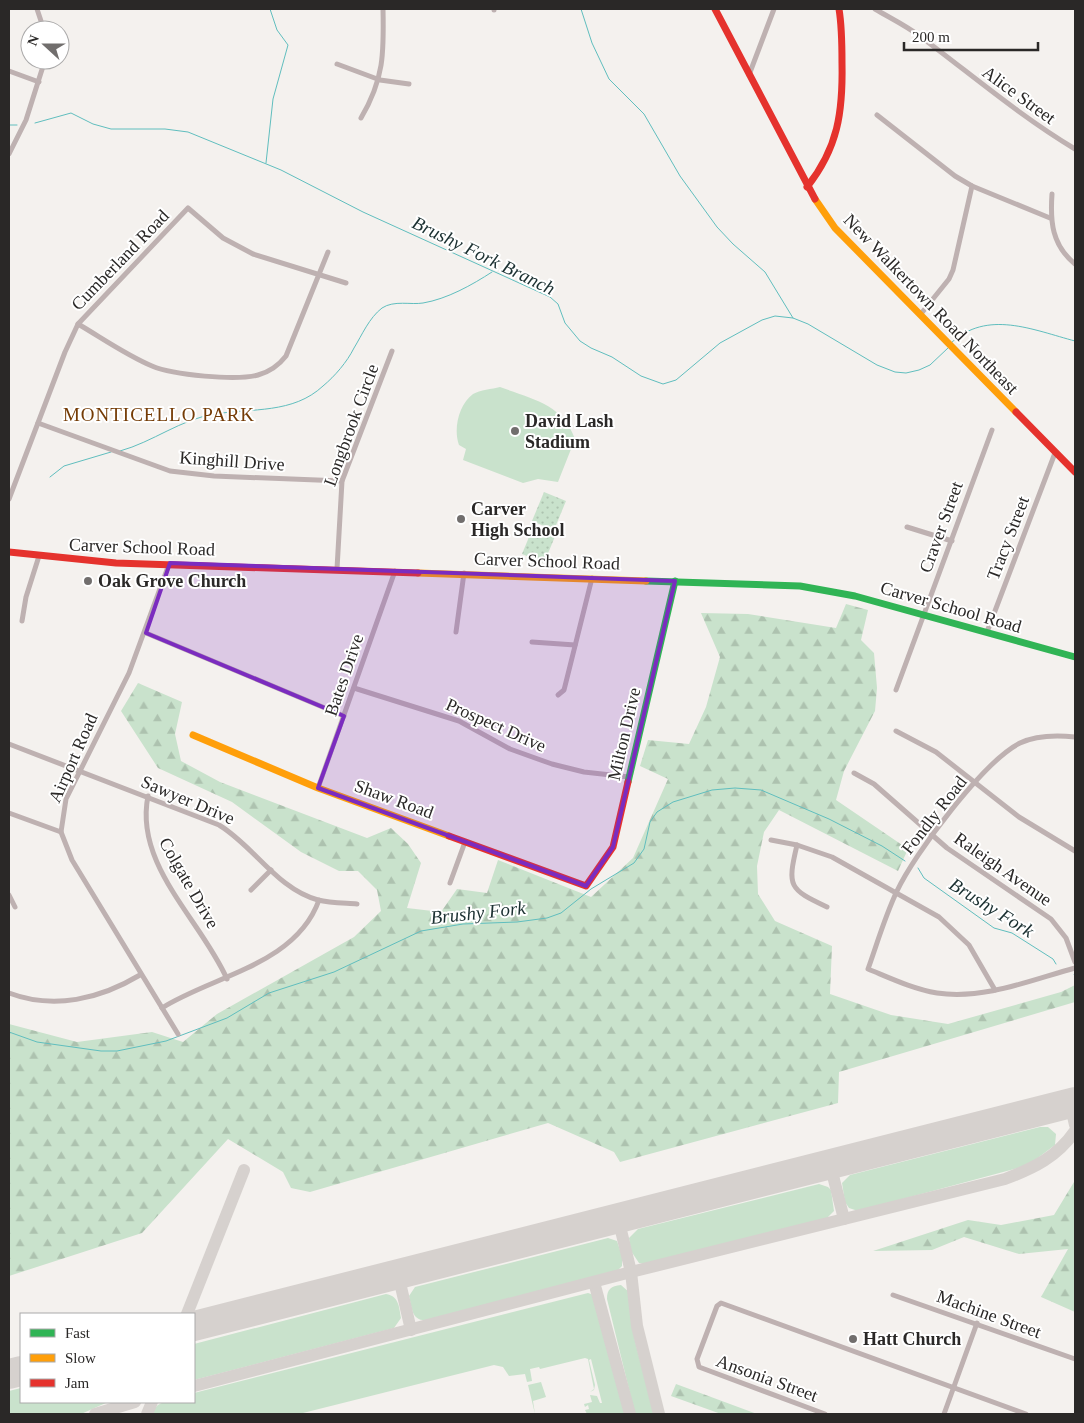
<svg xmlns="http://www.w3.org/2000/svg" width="1084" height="1423" font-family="Georgia,serif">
	<defs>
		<pattern id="forest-firs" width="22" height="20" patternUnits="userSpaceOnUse" patternTransform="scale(1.25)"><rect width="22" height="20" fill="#c9e2cc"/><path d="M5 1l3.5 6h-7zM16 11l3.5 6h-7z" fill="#adc2af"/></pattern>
		<pattern id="park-dots" width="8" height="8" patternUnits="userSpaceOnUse" patternTransform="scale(1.25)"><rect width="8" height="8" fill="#c9e2cc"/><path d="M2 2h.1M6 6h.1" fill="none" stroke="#adc2af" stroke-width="1.8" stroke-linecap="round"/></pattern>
	</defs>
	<rect width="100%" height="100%" fill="#f4f1ee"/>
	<g fill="#c9e2cc">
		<path d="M500 387C532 399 563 404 575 439L558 482 538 479 523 483 463 460 466 449 459 445C453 429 459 404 473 394 480 390 492 389 500 387Z"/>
		<path d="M1040 1127H1048L1056 1134 1055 1145 1031 1163 1018 1168 858 1211 849 1208 845 1202 842 1183 850 1175Z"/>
		<path d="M819 1184 828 1187 831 1190 834 1211 826 1219 645 1264 639 1263 631 1251 629 1238 638 1229Z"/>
		<path d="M608 1238 617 1241 622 1256V1266L616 1272 428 1320C412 1322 412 1309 409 1296L415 1287Z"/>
		<path d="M621 1285 630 1293 635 1341 654 1414H635L607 1299C607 1289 611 1286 621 1285Z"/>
		<path d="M588 1293 594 1295 600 1304 628 1414H587L585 1410 589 1409 588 1405 585 1407 584 1404 592 1402 590 1395 597 1396 600 1403H602L591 1359 589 1360 595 1385 594 1390 590 1392 594 1389 588 1359 585 1358 540 1369 539 1367 530 1369 532 1381 527 1382 525 1374 509 1376 503 1367 494 1365 299 1414H152C158 1396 178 1402 194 1402V1393Z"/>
		<path d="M386 1294C399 1296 399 1307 401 1318L394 1328 194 1380V1344Z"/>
		<path d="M541 1382 546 1397 533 1401 535 1414 528 1385Z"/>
		<path d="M21 1388V1402H108L81 1414H9V1391Z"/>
	</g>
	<g fill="url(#forest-firs)">
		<path d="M846 604 868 610 861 640 874 653 877 688 875 711 844 771 836 800 908 849 898 871 779 810 764 832 757 866 758 894 775 921 832 946 830 994 891 1015 948 1024 1061 992 1075 985V1002L839 1072 838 1103 620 1162 614 1152 548 1123 310 1192 291 1188 283 1172 228 1139 142 1233 9 1276V1024L77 1042 152 1032 183 1042 217 1014 354 937 381 911 377 890 358 871H339L301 852 232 802 158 768 121 711 138 683 182 702 175 734 181 761 220 782 367 838 391 828 408 844 421 863 407 908 441 912 457 889 487 893 498 860 591 897 633 858 668 779 640 766 648 740 689 744 706 707 720 657 701 613 748 614 836 628Z"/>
		<path d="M1074 1182 1075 1312 1041 1297 1068 1249 1019 1254 964 1237 932 1250 873 1251 968 1220 1001 1225 1054 1215Z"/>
		<path d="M676 1384 757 1414H721L671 1396Z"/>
	</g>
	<g fill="url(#park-dots)">
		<path d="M544 492 566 501 554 530 532 521Z"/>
		<path d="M534 525 556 534 544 563 522 554Z"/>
	</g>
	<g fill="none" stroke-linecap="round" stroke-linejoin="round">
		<g stroke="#60bebe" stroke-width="1">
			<path d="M581 9 592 43 609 79 644 114 680 176 717 227 733 244 765 272 793 318"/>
			<path d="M35 123 71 113 93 124 111 129H165L188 132 281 170 363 212 550 297 558 304 565 323 580 341 591 348 612 357 641 376 663 384 676 380 720 343 762 320 775 316 793 318 808 324 877 365 895 372 906 373 919 370 930 365 948 348"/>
			<path d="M9 125H17"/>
			<path d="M266 163 273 99 288 45 277 30 270 9"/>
			<path d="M951 343C987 309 1033 330 1075 341"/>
			<path d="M120 451C153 442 181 419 215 414 252 408 293 414 323 386 335 376 347 362 354 348 362 335 369 318 382 308 394 300 411 305 423 303 447 299 472 285 492 272"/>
			<path d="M50 477 64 466 111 452"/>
			<path d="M918 868 924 878 994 928 1012 933 1053 959 1056 964"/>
			<path d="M1074 975 1075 976"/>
			<path d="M9 1032 37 1042 101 1051H117L166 1041 227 1018 269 993 334 972 421 931 463 924 517 922 547 918 561 913 591 889 634 863 644 849 650 822 657 812 673 802 712 790 735 788 761 790 829 819 882 846 905 861"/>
		</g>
		<g stroke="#d6d1ce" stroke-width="12">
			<path d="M1070 1103 1075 1125"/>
			<path d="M830 1164 844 1219"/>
			<path d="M618 1218 631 1272 637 1326 659 1414"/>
			<path d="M398 1274 411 1330"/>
			<path d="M594 1282 630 1414"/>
			<path d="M187 1314 244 1170"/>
			<path d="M194 1386 631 1272 1005 1179C1034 1168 1057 1157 1075 1131"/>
			<path d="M95 1414 135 1402"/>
			<path d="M147 1414 152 1402"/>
		</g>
		<g stroke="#d6d1ce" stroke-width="30">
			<path d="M194 1326 1075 1102"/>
			<path d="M9 1374 21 1371"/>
		</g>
		<g stroke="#beb1b1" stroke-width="5">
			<path d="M37 9 44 30"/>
			<path d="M875 9C890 18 907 26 921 37 972 75 1020 116 1075 149"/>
			<path d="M494 10V9"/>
			<path d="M337 64 380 80 409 84"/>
			<path d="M9 71 39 82"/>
			<path d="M749 75 774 9"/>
			<path d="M877 115 955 176 972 186 1050 218"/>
			<path d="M361 118C384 79 384 53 383 9"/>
			<path d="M9 154 26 120 45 60"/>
			<path d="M1052 194C1050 222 1052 245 1075 264"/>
			<path d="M920 315 949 279 953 270 972 186"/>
			<path d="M78 324C102 338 126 355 152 366 173 375 236 381 258 375 269 372 279 365 286 356L328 252"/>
			<path d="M38 423 170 471 214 476 342 481"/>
			<path d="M9 499 65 352 78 324 188 208 223 238 253 254 346 283"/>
			<path d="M907 527 952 541"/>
			<path d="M169 564 129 673 66 799 61 832 72 860 178 1034"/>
			<path d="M337 569 342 481 392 351"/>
			<path d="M22 621 26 597 39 556"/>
			<path d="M456 632 464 573"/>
			<path d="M987 632 1055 453"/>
			<path d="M146 633 344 716"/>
			<path d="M532 642 575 645"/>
			<path d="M354 688 459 721 510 749 552 764 584 772 629 777"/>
			<path d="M896 690 992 430"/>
			<path d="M558 695 564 690 592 578"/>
			<path d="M896 731 936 752 1019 817 1075 851"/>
			<path d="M1075 737C1056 735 1037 735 1020 743 984 761 914 854 897 891 885 916 877 944 868 969 890 978 913 989 937 993 984 1000 1031 980 1075 968"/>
			<path d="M9 744 219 825C254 846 277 889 318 900 330 903 345 903 357 904"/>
			<path d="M854 773 874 784 947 848 1051 919 1066 938 1075 962"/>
			<path d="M318 788 395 571"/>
			<path d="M148 796C134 865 201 920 227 979"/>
			<path d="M9 813 61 832"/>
			<path d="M771 840 797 845 832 857 939 917 969 945 995 990"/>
			<path d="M797 845C787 887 789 889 827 907"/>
			<path d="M450 883 465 842"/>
			<path d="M251 890 271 870"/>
			<path d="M9 895 15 907"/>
			<path d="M9 993C54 1010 100 999 140 975"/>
			<path d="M162 1008C212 976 296 965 319 900"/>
			<path d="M893 1295 1075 1359"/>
			<path d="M825 1414 699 1367 697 1359 717 1306 721 1303 1026 1414"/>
			<path d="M944 1414 977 1323"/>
		</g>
		<g stroke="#30b455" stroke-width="7">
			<path d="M646 581 800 586 855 596 1075 657"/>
			<path d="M628 782 675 581"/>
		</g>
		<g stroke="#ff9f0a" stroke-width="7">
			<path d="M815 199 835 228 1016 412"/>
			<path d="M418 573 646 581"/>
			<path d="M193 735 318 788 449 836"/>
		</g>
		<g stroke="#e5322d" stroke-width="7">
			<path d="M715 9 815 199"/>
			<path d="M807 187C838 148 843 112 842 63 842 45 842 27 839 9"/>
			<path d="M1016 412 1075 472"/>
			<path d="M9 552 116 563 418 573"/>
			<path d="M449 836 586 886 613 847 628 782"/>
		</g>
	</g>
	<path fill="#7b2cbf" fill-opacity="0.2" stroke="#7b2cbf" stroke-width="4" stroke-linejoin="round" d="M170 563 675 581 613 847 586 886 318 788 344 716 146 633Z"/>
	<g fill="#716e6d" stroke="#fff" stroke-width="2">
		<circle cx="515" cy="431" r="5"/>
		<circle cx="461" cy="519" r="5"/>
		<circle cx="88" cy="581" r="5"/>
		<circle cx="853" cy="1339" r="5"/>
	</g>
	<g text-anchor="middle" stroke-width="4" stroke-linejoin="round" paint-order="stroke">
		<g font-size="18" fill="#2a2827" stroke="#fff">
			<text transform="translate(1019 95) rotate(36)" y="6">Alice Street</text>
			<text transform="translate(120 260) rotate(-46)" y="6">Cumberland Road</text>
			<text transform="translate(931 304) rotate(46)" y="6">New Walkertown Road Northeast</text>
			<text transform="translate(351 425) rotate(-70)" y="6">Longbrook Circle</text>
			<text transform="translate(232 461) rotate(4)" y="6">Kinghill Drive</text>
			<text transform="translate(941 527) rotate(-70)" y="6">Craver Street</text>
			<text transform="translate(1008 538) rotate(-69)" y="6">Tracy Street</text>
			<text transform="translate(142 547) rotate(2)" y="6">Carver School Road</text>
			<text transform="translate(547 561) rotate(2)" y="6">Carver School Road</text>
			<text transform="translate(951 607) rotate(16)" y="6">Carver School Road</text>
			<text transform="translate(344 675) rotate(-71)" y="6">Bates Drive</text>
			<text transform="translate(496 725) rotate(24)" y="6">Prospect Drive</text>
			<text transform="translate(624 734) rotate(-77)" y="6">Milton Drive</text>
			<text transform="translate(73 758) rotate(-66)" y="6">Airport Road</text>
			<text transform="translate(394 799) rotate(20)" y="6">Shaw Road</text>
			<text transform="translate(188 800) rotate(23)" y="6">Sawyer Drive</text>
			<text transform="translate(934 815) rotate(-52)" y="6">Fondly Road</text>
			<text transform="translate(1003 869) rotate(35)" y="6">Raleigh Avenue</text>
			<text transform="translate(189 883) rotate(60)" y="6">Colgate Drive</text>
			<text transform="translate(989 1314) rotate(20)" y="6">Machine Street</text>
			<text transform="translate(767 1378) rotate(20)" y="6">Ansonia Street</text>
		</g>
		<g font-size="18" font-weight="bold" fill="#2a2827" stroke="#fff" text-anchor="start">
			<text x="525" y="427">David Lash<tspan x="525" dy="21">Stadium</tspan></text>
			<text x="471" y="515">Carver<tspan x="471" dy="21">High School</tspan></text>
			<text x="98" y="587">Oak Grove Church</text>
			<text x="863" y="1345">Hatt Church</text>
		</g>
		<g font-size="19" font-style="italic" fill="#1b3031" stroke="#fff">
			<text transform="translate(484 255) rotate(26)" y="7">Brushy Fork Branch</text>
			<text transform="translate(992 907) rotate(32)" y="7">Brushy Fork</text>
			<text transform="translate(478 912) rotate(-6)" y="7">Brushy Fork</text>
		</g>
		<g font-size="19" letter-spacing="1" fill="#743b05" stroke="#fff">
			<text x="159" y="421">MONTICELLO PARK</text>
		</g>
	</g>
	<rect width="1084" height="1423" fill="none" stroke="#2a2827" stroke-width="20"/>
	<rect x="20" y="1313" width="175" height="90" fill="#ffffff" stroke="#aaa9a9"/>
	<rect x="30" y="1329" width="25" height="8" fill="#30b455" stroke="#aaa9a9"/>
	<text x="65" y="1338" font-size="15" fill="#2a2827">Fast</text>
	<rect x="30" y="1354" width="25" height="8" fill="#ff9f0a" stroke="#aaa9a9"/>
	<text x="65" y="1363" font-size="15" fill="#2a2827">Slow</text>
	<rect x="30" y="1379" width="25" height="8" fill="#e5322d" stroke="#aaa9a9"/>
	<text x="65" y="1388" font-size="15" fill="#2a2827">Jam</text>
	<g transform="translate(45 45) rotate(291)"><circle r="24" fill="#ffffff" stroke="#aaa9a9"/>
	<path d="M0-4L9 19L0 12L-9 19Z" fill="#716e6d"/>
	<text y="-8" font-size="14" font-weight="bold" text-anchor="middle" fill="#2a2827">N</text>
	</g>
	<path d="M904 42v8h134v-8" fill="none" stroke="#2a2827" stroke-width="2.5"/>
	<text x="912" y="42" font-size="15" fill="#2a2827" stroke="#ffffff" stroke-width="4" paint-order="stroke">200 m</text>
</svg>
